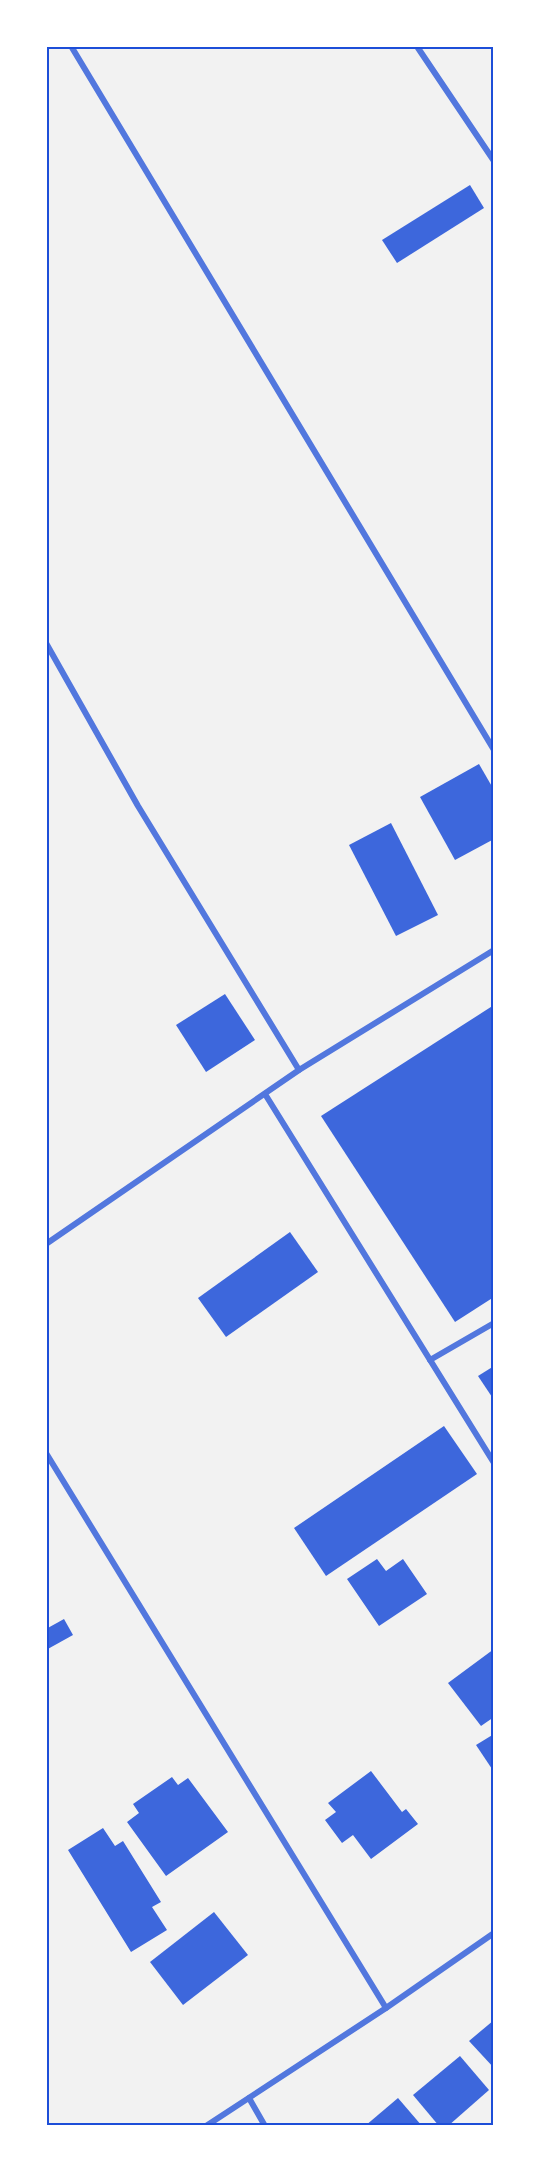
<svg xmlns="http://www.w3.org/2000/svg" width="540" height="2172" font-family="'IBM Plex Sans',sans-serif">
	<rect width="100%" height="100%" fill="#f2f2f2"/>
	<g fill="#3d67dc">
		<path d="M470 185 484 208 397 263 382 240Z"/>
		<path d="M479 764 494 790V839L455 860 420 797Z"/>
		<path d="M391 823 438 915 396 936 349 845Z"/>
		<path d="M225 994 255 1040 206 1072 176 1025Z"/>
		<path d="M494 1005V1297L455 1322 321 1116Z"/>
		<path d="M290 1232 318 1272 226 1337 198 1298Z"/>
		<path d="M494 1366V1400L478 1376Z"/>
		<path d="M444 1426 477 1474 326 1576 294 1528Z"/>
		<path d="M377 1559 386 1571 403 1559 427 1594 379 1626 347 1579Z"/>
		<path d="M64 1619 73 1635 46 1650V1629Z"/>
		<path d="M494 1649V1717L481 1726 448 1683Z"/>
		<path d="M494 1734V1772L476 1745Z"/>
		<path d="M371 1771 402 1812 406 1809 418 1824 371 1859 353 1835 342 1843 325 1820 336 1812 328 1803Z"/>
		<path d="M172 1777 178 1785 188 1778 228 1832 166 1876 127 1822 139 1813 133 1804Z"/>
		<path d="M103 1828 115 1846 123 1841 161 1902 152 1907 167 1930 131 1952 68 1850Z"/>
		<path d="M214 1912 248 1955 183 2005 150 1962Z"/>
		<path d="M494 2020V2068L469 2041Z"/>
		<path d="M460 2056 489 2090 448 2126H439L413 2095Z"/>
		<path d="M398 2098 422 2126H365Z"/>
	</g>
	<g fill="none" stroke-linecap="round" stroke-linejoin="round">
		<g stroke="#5277de" stroke-width="6">
			<path d="M71 46 494 750"/>
			<path d="M418 48 494 161"/>
			<path d="M46 643 138 806 299 1070"/>
			<path d="M265 1094 494 1463"/>
			<path d="M46 1244 299 1070 494 950"/>
			<path d="M430 1360 494 1323"/>
			<path d="M46 1453 386 2008"/>
			<path d="M249 2098 265 2126"/>
			<path d="M206 2126 386 2008 494 1933"/>
		</g>
	</g>
	<rect width="540" height="2172" fill="none" stroke="#ffffff" stroke-width="96"/>
	<rect x="48" y="48" width="444" height="2076" fill="none" stroke="#1d4ed8" stroke-width="2"/>
</svg>
